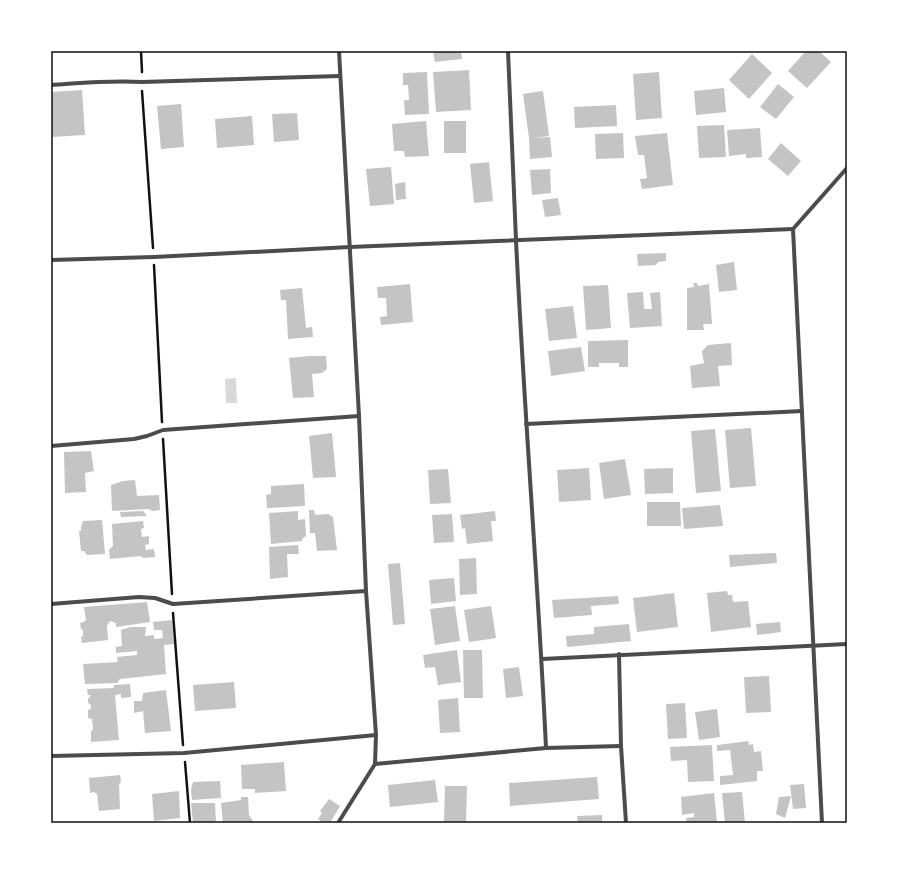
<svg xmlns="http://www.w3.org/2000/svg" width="898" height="874" font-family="'Roboto Serif',serif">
	<rect width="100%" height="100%" fill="#fff"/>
	<path fill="#d9d9d9" d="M236 378 237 403H226L225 379Z"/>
	<g fill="#c4c4c4">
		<path d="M433 51H461L462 59 435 62Z"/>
		<path d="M806 51H819L831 62 807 88 788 71Z"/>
		<path d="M752 54 772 73 749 99 729 80Z"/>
		<path d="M469 70 471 110 436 112 433 72Z"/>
		<path d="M427 72 429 114 405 115 404 100H409L408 85H403V73Z"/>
		<path d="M659 72 662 118 636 120 633 74Z"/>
		<path d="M778 84 794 97 776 119 760 107Z"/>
		<path d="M724 88 726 112 696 115 694 91Z"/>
		<path d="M82 90 85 135 52 137 51 92Z"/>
		<path d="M543 91 549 136 533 138 550 137 552 157 530 159 529 138 523 94Z"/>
		<path d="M181 104 184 147 161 149 157 106Z"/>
		<path d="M616 105 617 126 575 128 574 107Z"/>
		<path d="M297 113 299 140 274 142 272 114Z"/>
		<path d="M252 116 254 145 217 148 215 119Z"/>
		<path d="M426 121 429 156 405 157 404 151H394L392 124Z"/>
		<rect x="444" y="121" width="22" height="32"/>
		<path d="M724 125 726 157 699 158 697 126Z"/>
		<path d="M760 128 762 157 746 158V154L729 156 727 130Z"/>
		<path d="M623 133 624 158 596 159 595 134Z"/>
		<path d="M667 133 673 185 642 189 640 179 647 178 644 155H638L635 136Z"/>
		<path d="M781 143 801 161 788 176 768 159Z"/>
		<path d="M489 162 493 201 474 203 470 164Z"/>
		<path d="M391 167 394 204 370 206 366 169Z"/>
		<path d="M550 169 551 193 532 195 530 170Z"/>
		<path d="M405 182 406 199 396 200 395 184Z"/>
		<path d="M558 198 561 215 545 217 542 200Z"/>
		<path d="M666 253V261L658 262 656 265 638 266 637 254Z"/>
		<path d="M734 262 737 290 719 292 716 265Z"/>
		<path d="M693 283H697L698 286 709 284 712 324H703L704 330H687V288L694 287Z"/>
		<path d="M410 284 413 322 381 325 380 317 387 316 386 298H378L377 287Z"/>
		<path d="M608 285 611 328 586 330 583 286Z"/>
		<path d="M302 288 306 328 312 327 313 337 288 339 286 300H281L280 290Z"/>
		<path d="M643 292 644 309H652L650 293 660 292 662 326 630 328 627 293Z"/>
		<path d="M573 306 577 338 549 341 545 309Z"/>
		<path d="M628 340V367H619V363H599V367H588V341Z"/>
		<path d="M731 343 732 365 718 366 720 386 692 388 690 366 704 363 702 351 708 345Z"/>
		<path d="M581 347 585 371 551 376 548 351Z"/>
		<path d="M310 356H326L327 369 322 373 312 374 314 397 293 398 289 358Z"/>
		<path d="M751 428 756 486 730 488 725 430Z"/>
		<path d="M715 429 721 491 696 493 691 431Z"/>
		<path d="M332 433 336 477 313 478 309 436Z"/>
		<path d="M91 451 94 471 85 473 86 492 65 493 64 452Z"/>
		<path d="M625 459 631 495 604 499 599 463Z"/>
		<path d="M589 468 591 500 559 502 557 470Z"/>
		<path d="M673 468V493L645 494 644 469Z"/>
		<path d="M448 469 451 503 430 504 428 470Z"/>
		<path d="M135 480 137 496 159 495 160 510 152 511 149 509 112 511 111 485 123 481Z"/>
		<path d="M304 484 305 506 267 508 266 495 271 494V486Z"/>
		<path d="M647 502H680L681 526H647Z"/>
		<path d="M720 505 723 526 684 529 682 508Z"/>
		<path d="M309 510H314L315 515 328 514 333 517 337 550 317 551 315 533H310Z"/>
		<path d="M143 511 147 516 121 517 120 512Z"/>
		<path d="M298 511V520L305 519 306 536 302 539V541L271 544 269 513Z"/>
		<path d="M495 511 496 521H491L493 541 467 544 465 528 462 529 460 515Z"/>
		<path d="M452 514 454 542 434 543 432 515Z"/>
		<path d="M102 520 105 554 87 555 84 551H81L79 531H81V527L83 521Z"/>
		<path d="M143 521 144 528 141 529 142 537 149 536V544L145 545 146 550 154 549 155 557 143 558 141 556 110 559 109 550 113 546 112 524Z"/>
		<path d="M298 545 299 554H287L288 577 270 579 269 547Z"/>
		<path d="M776 553 777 563 730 567 729 555Z"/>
		<path d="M476 558 477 594 460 595 459 559Z"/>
		<path d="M400 563 405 624 393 625 388 564Z"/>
		<path d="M454 578 456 601 431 604 429 580Z"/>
		<path d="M727 591 728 595H732L733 602 748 601 751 627 711 632 707 593Z"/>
		<path d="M674 593 678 627 637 632 633 598Z"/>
		<path d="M618 596 619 604 591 606 592 615 554 618 552 600Z"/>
		<path d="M147 602 150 622 116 627V623L110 621 107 626 108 640 82 643 81 637 83 636V630L81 629 80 623 84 622 86 620 84 607Z"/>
		<path d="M455 606 460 641 435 645 430 609Z"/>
		<path d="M491 606 496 638 469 642 464 610Z"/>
		<path d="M172 620 174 644 164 645 166 674 120 679 117 683 85 684 83 664 118 662 117 657 137 655V651L116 653V647L122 646 121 630 130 627H146L145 636 154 635V639L163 638 162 630H154L153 622Z"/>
		<path d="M780 622 781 632 757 635 756 624Z"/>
		<path d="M629 624 631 641 567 647 566 636 594 634V627Z"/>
		<path d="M457 650 461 682 438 685 435 667 425 668 423 655Z"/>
		<path d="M463 650H482L483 698H464Z"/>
		<path d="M519 667 523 696 506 698 503 669Z"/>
		<path d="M769 676 771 712 746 713 744 677Z"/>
		<path d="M234 682 236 708 195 711 193 685Z"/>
		<path d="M130 684 131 697 121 698V694L115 695 119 740 91 742V731L93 729 92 719 88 718V710L91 709V705L88 703V699L91 695H88L87 689 114 688V685Z"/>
		<path d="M166 690 171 731 145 733 143 711 134 713V701H142L143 693Z"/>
		<path d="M458 698 460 732 440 733 438 700Z"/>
		<path d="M685 703 687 738 668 739 666 704Z"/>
		<path d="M717 709 720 737 699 740 695 712Z"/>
		<path d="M749 741 748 745 753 744 754 752 761 751 763 771H757V781L720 785V776L733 775 730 750 717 751V745Z"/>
		<path d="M712 745 714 781 688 782 687 760 671 761 670 747Z"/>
		<path d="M284 762 286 791 255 793V789H242L241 765Z"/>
		<path d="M120 775 121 782 119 784 120 809 99 811 97 794 94 792 90 793 89 778Z"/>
		<path d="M597 777 599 799 510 806 509 783Z"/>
		<path d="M435 780 438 802 390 807 388 785Z"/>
		<path d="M220 781 221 798 192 800 191 790 193 782Z"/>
		<path d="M804 784 806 808 793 809 790 785Z"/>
		<path d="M445 786H467L466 823H444Z"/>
		<path d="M179 791 180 818 154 821 152 794Z"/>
		<path d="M742 792 745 823H725L722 793Z"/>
		<path d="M714 793 717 823H687L686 818 694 817V813L682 815 681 797Z"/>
		<path d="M791 796 785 818 776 814 779 797Z"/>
		<path d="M241 797H248L249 815 254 823H223L221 803 241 800Z"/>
		<path d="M329 799 340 806 330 823H323L318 819 322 813 320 811Z"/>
		<path d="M191 803H215L216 822 193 823Z"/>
		<path d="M602 815V823H578L577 816Z"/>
	</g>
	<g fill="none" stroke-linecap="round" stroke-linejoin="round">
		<g stroke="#111" stroke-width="2.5">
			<path d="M141 51 142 72"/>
			<path d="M142 91 153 248"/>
			<path d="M154 265 162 422"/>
			<path d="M163 439 172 594"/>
			<path d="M173 613 183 745"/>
			<path d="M185 762 190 823"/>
		</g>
		<g stroke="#4c4c4c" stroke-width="4">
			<path d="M508 51C511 114 513 177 516 240 524 410 538 579 546 748"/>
			<path d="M51 85C82 83 110 80 142 82L340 76"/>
			<path d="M51 260 154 257 350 247 793 229"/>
			<path d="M526 424 802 411"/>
			<path d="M51 446 134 439 147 436 163 430 359 416"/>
			<path d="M51 604 139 597 155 598 173 604 366 591"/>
			<path d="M619 654 621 746 626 823"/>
			<path d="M542 659 847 644"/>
			<path d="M51 756 184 753 376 735"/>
			<path d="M375 764 546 748 621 746"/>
			<path d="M338 823 375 764 376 735 366 591 359 416 339 51"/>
			<path d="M822 823 793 229 847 168"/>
		</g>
	</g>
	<rect width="898" height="874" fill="none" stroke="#ffffff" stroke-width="104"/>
	<rect x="52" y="52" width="794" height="770" fill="none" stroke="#111" stroke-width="1.5"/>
</svg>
